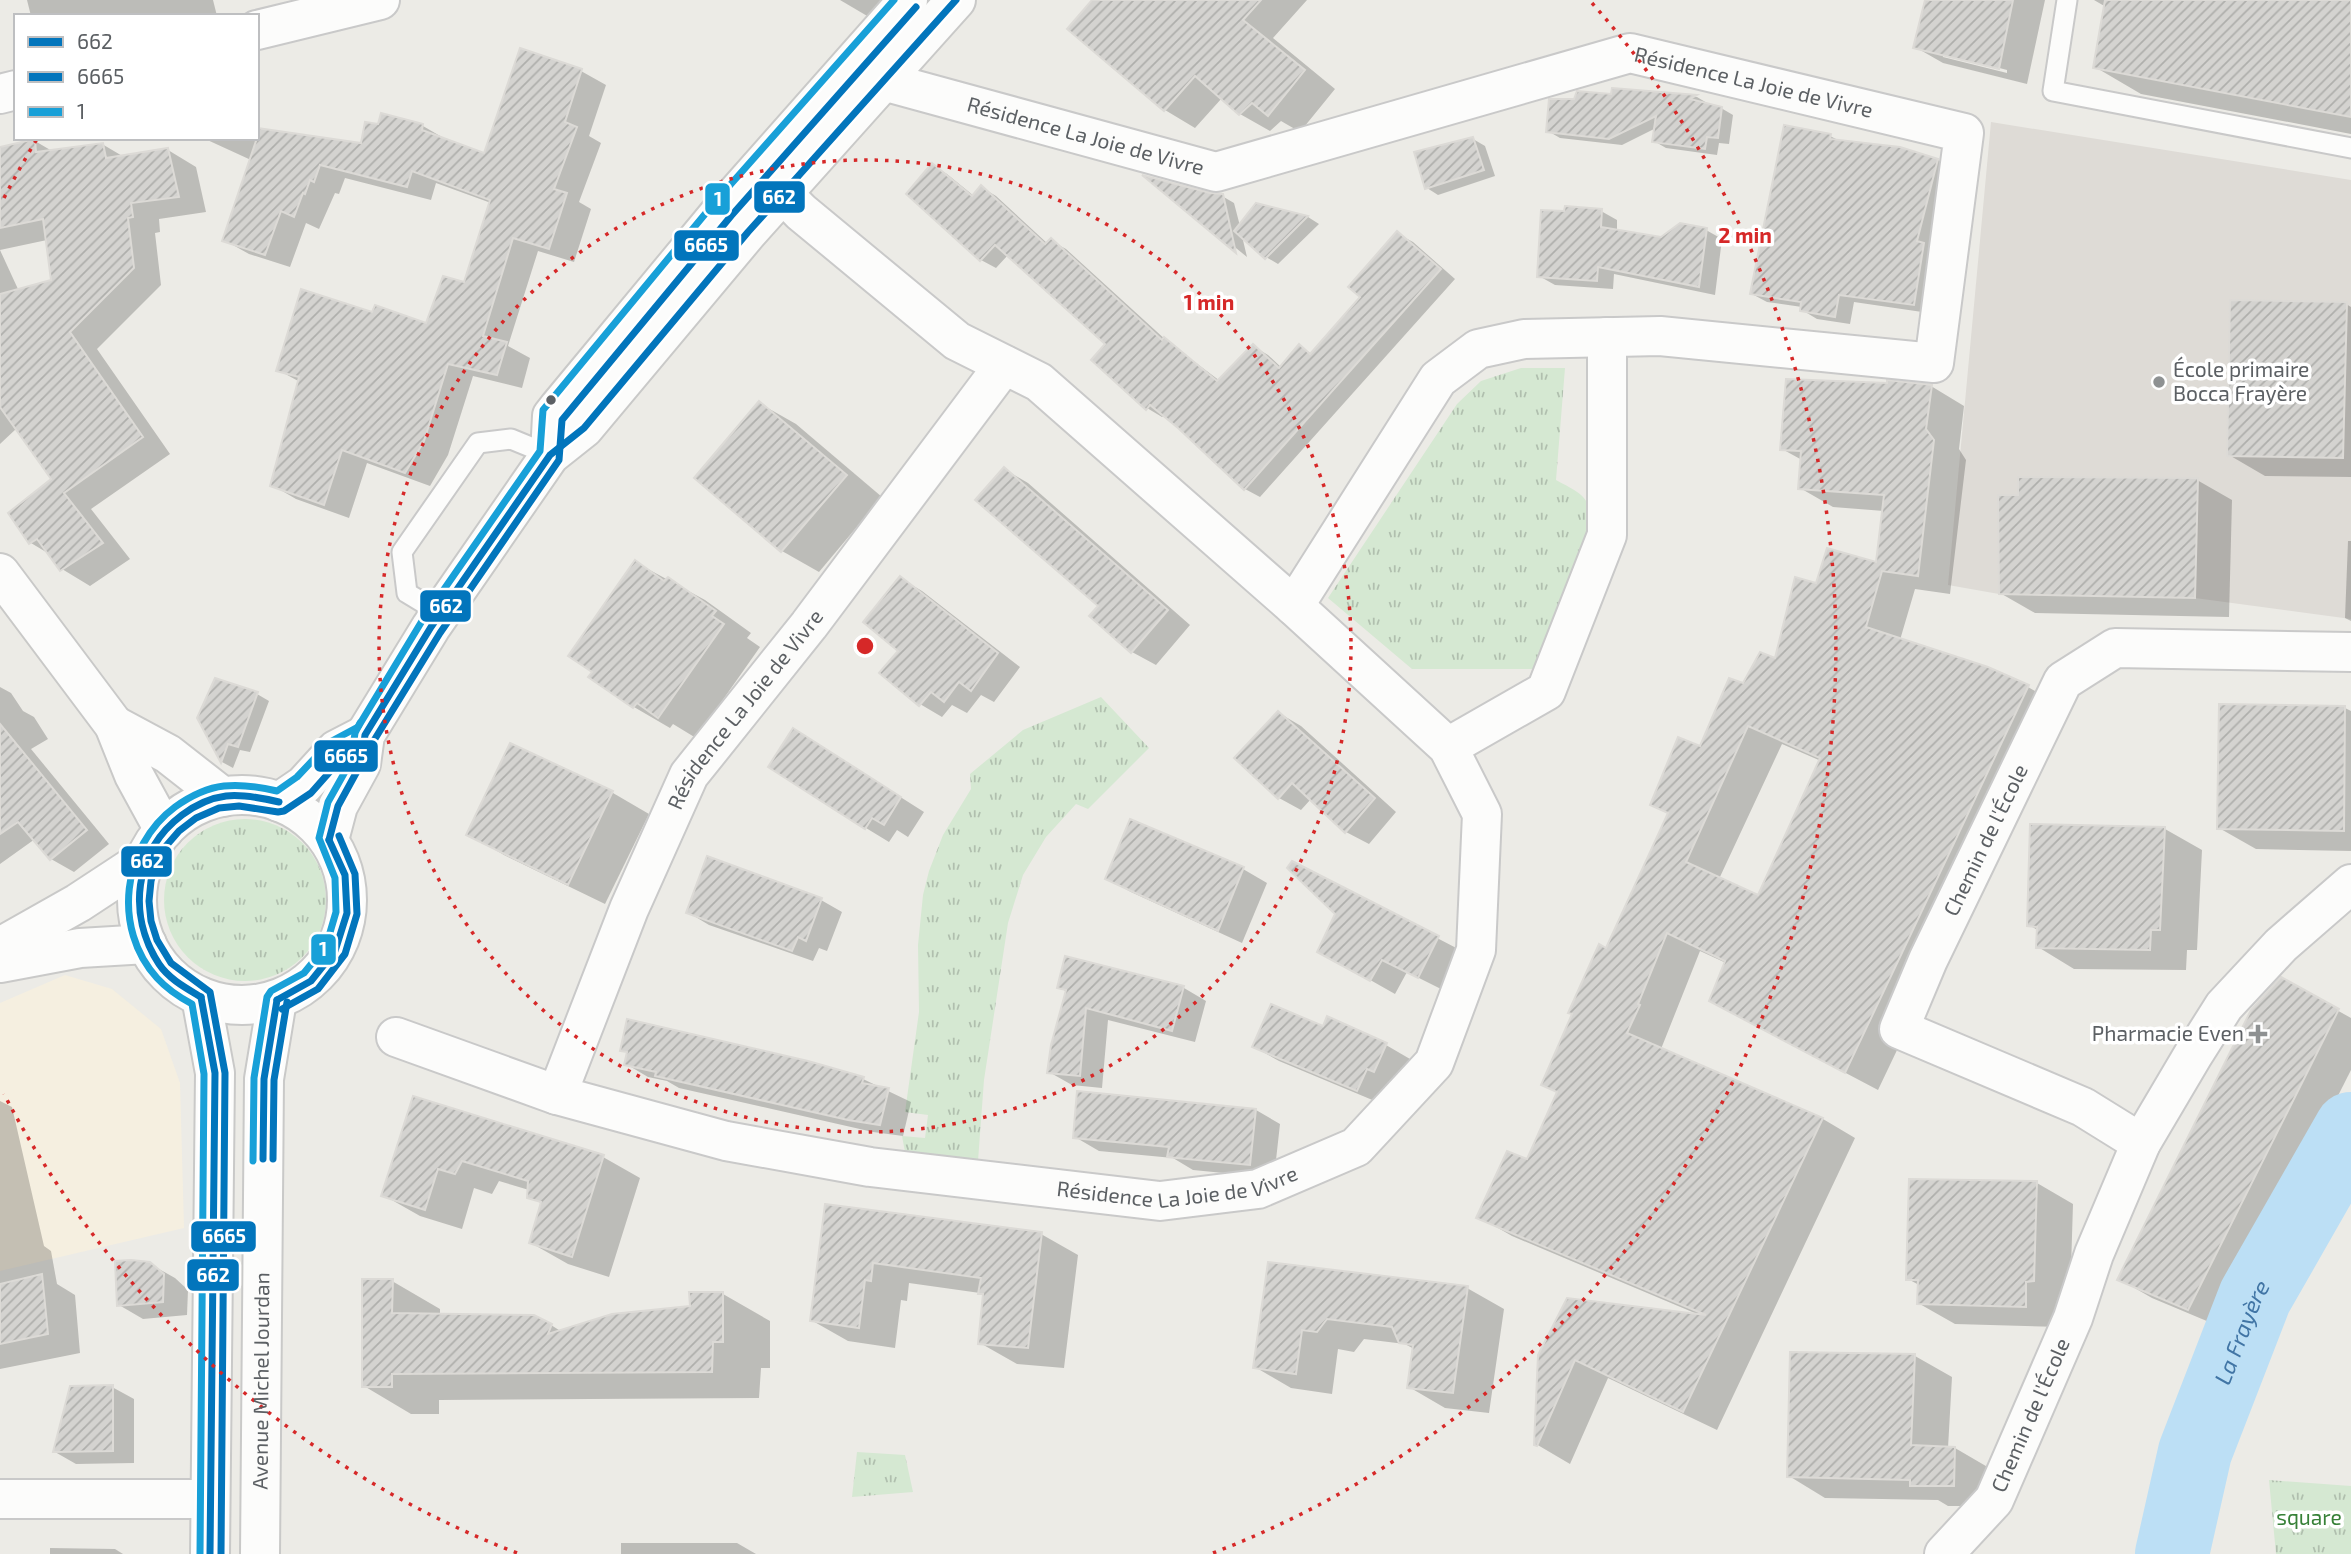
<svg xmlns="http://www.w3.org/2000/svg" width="2351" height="1554" font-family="'Exo 2',sans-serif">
	<defs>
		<pattern id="grass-tufts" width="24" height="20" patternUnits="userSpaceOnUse" patternTransform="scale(1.75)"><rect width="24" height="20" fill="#d5e8d2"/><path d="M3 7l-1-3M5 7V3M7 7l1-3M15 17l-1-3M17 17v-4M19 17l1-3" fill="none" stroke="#b0bfae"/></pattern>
		<pattern id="building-hatch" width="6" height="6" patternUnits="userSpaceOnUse" patternTransform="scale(1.75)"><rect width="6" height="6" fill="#d4d3d0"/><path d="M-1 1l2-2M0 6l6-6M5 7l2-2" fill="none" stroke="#afafac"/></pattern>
	</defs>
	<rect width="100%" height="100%" fill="#ecebe6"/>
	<path fill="#f5efe0" d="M65 975 112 989 161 1029 180 1083 184 1228 0 1271V1003Z"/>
	<path fill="#dedbd6" d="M1991 122 2351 180V619L2195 598 1999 594 1948 585Z"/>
	<g fill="url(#grass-tufts)">
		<path d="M1521 368H1565L1556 480C1580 493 1589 495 1593 523L1538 669H1412L1328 598 1457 404 1481 381Z"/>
		<path d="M1101 697 1149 748 1088 809 1076 804 1046 837 1023 875 1008 923 984 1080 978 1161 905 1152 902 1136 925 1138 928 1115 905 1112 919 1012 918 945 923 895 929 871 943 835 971 789 970 774 1023 730Z"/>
		<circle cx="245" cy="900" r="81"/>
		<path d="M857 1452 905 1455 913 1492 852 1497Z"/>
		<path d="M2269 1480 2351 1486V1554H2276Z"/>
	</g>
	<g fill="#0003" fill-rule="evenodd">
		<path d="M27 0H213L217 16H31Z"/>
		<path d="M840 0H893L874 20Z"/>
		<path d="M1094 0H1307L1273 38 1335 89 1300 132 1281 121 1270 131 1240 114 1222 98 1195 128 1165 110Z"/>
		<path d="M1927 0H2045L2027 84 1943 63 1915 47ZM1943 53 2007 70V73L1943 57Z"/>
		<path d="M2094 0H2351V134L2141 94 2095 67 2106 7Z"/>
		<path d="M521 50 581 71 606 85 589 136 601 143 579 202 591 209 574 262 538 251 508 346 530 358 522 388 473 376 448 455 430 486 367 463 349 518 296 499 272 485 300 382 278 370 373 315 427 326 465 284 491 203 436 183 431 200 345 178 339 194 335 193 319 229 306 223 290 267 249 254 224 240 251 160 203 138H257L362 145 380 126 382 116 423 126 447 140 485 156Z"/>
		<path d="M1613 90 1697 97 1707 103 1704 104 1721 108 1733 115 1729 144 1719 143 1717 155 1666 148 1654 141 1656 128 1622 145 1560 138 1548 131 1613 96Z"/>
		<path d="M1830 136 1842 142 1900 149 1938 160 1953 169 1929 313 1854 302 1850 324 1817 319 1802 310V307L1767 302 1752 294Z"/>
		<path d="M1473 139 1485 146 1495 176 1438 195 1427 188Z"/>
		<path d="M35 141 52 151 102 144 124 157 168 150 196 167 206 212 159 219 160 232 155 233 161 285 97 349 170 454 91 509 130 559 90 586 62 569 51 555 31 543 53 480 17 428 0 444V250L64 389 47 240 0 250V149Z"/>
		<path d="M932 165 947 174 974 196 981 187 996 196 1048 244 1051 241 1066 249 1167 341 1220 381 1253 346 1268 355 1282 368 1299 346 1312 354 1362 297 1398 234 1413 242 1455 279 1260 497 1245 489 1165 415 1162 417 1147 408 1108 344 1008 255 996 268 981 260Z"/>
		<path d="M1150 178 1222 196 1234 203 1240 226 1257 205 1308 217 1319 224 1278 264 1266 257 1242 236 1247 257Z"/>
		<path d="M1601 211 1617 220V231L1662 239 1706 230 1722 239 1715 295 1614 274 1613 289 1555 285 1539 276Z"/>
		<path d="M2346 304 2351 307V477L2265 476 2229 455Z"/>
		<path d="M1931 386 1964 406 1959 449 1966 460 1950 594 1915 589 1900 640 2028 687 2061 706 1878 1090 1745 1020 1726 963 1700 951 1661 1049 1823 1119 1855 1138 1717 1430 1608 1378 1570 1464 1536 1444 1540 1355 1697 1314 1512 1236 1479 1217 1528 1162 1559 1093 1574 1014 1607 950 1669 814 1652 804 1701 748 1743 686 1777 661 1818 585 1878 564 1884 511 1833 507 1800 488 1802 460 1782 449ZM1782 744 1821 761 1759 898 1719 879Z"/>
		<path d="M759 403 796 424 882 497 819 572 782 551 696 478Z"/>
		<path d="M1004 469 1028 483 1190 625 1156 665 1132 652 1091 616 1101 606Z"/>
		<path d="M2197 480 2232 500 2229 617 2035 613 2000 593 2020 497Z"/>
		<path d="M2348 541H2351V621L2345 618Z"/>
		<path d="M635 562 705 600 751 633 747 638 760 647 696 738 673 724 670 728 634 707Z"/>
		<path d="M900 578 922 591 1020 667 994 702 981 695 967 713 952 705 942 717 920 704 900 650Z"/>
		<path d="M0 687 11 693 23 711 34 717 48 739 31 749 109 844 74 872 51 859 35 839 0 864Z"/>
		<path d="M257 694 269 701 250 752 240 750 233 768 222 762 199 718Z"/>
		<path d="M2345 708 2351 711V851L2256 849 2219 828Z"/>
		<path d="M1279 713 1301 726 1396 812 1369 844 1346 832 1311 799 1301 810 1279 798Z"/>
		<path d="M817 744 924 812 908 837 897 830 889 842 866 828Z"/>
		<path d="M511 745 613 793 649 814 605 904 504 855 468 834Z"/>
		<path d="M1131 821 1243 869 1267 883 1242 943 1131 892 1107 879Z"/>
		<path d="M2032 825 2165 829 2202 850 2197 950H2187L2186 970 2074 969 2038 947 2039 931 2029 925Z"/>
		<path d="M1293 863 1462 951 1443 990 1407 972 1395 994 1319 951 1338 913Z"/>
		<path d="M821 900 842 912 827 951 819 948 813 961 709 925 689 913Z"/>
		<path d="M1066 958 1184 988 1206 1001 1195 1042 1108 1020 1102 1088 1072 1085 1049 1072 1067 992 1059 987Z"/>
		<path d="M2281 979 2351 1018V1070L2221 1327 2152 1298 2119 1279Z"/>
		<path d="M1324 1028 1386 1045 1410 1059 1399 1085 1382 1104 1279 1061 1254 1047Z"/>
		<path d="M622 1050 863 1079 911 1102 903 1136 873 1132 679 1088 667 1081 648 1077 626 1064 629 1053Z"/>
		<path d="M1079 1093 1256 1110 1280 1124 1274 1178 1193 1170 1173 1158 1099 1151 1075 1137Z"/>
		<path d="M414 1098 603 1157 640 1178 609 1277 568 1264 531 1243 543 1204 529 1197V1190L499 1181 492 1194 474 1188 462 1229 420 1216 383 1195Z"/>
		<path d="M0 1101 12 1107 44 1246 51 1251 57 1284 75 1295 80 1353 0 1369Z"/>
		<path d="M2037 1183 2073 1204 2070 1301 2062 1327 1955 1324 1918 1303 1919 1285 1908 1279Z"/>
		<path d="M826 1206 1041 1234 1078 1255 1064 1368 1017 1364 980 1343 985 1295 980 1293 909 1283 907 1301 901 1300 895 1348 848 1341 811 1320Z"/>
		<path d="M150 1264 175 1278 188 1290 187 1315 143 1319 119 1305Z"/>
		<path d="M1269 1264 1467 1288 1504 1309 1489 1413 1445 1408 1409 1387 1414 1349 1405 1344 1364 1339 1354 1352 1338 1349 1332 1394 1291 1388 1255 1367Z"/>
		<path d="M392 1281 440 1309V1316L551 1325 562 1332 692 1307 723 1294 770 1321V1368H761L759 1398 439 1400V1414H411L364 1386Z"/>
		<path d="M1792 1354 1915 1356 1952 1377 1948 1448H1955L1991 1469 1990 1506H1948L1938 1500 1825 1498 1789 1476Z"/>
		<path d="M112 1387 134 1399V1463L76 1464 55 1452Z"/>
		<path d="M621 1543H737L756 1554H621Z"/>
		<path d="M50 1548 115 1549 123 1554H50Z"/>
	</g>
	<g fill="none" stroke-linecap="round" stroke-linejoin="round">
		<path stroke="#bcdff5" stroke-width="74" id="s1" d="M2172 1554 2195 1452 2255 1297 2351 1129"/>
	</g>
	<g fill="url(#building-hatch)" stroke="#dcdad6" stroke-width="2" fill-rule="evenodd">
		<path d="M1092 0H1261L1243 20 1305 70 1268 116 1252 103 1239 115 1195 76 1164 111 1067 29Z"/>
		<path d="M1925 0H2013L1999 69 1913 48Z"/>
		<path d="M2105 0H2351V117L2093 68Z"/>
		<path d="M520 48 582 69 565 122 577 127 554 189 567 193 549 249 513 238 483 336 507 342 497 375 448 364 424 441 405 473 342 450 324 505 270 486 299 377 276 371 301 289 372 312 375 305 426 323 443 276 464 282 490 200 412 171 407 187 320 165 314 182 310 180 305 194 303 193 294 217 281 211 265 255 222 241 257 138V128L361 143 365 122 378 124 381 113 423 124 422 130 484 153Z"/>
		<path d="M1612 88 1697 95 1690 99 1722 107 1718 138 1707 137 1705 149 1652 142 1656 116 1609 139 1546 132 1549 99H1574L1577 91 1611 94Z"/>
		<path d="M1784 125 1831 134 1830 139 1900 147 1938 159 1917 241 1924 243 1914 305 1839 295 1835 317 1800 311 1801 302 1750 294Z"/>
		<path d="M1473 137 1484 170 1425 189 1414 152Z"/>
		<path d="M35 139 36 152 103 143 106 158 168 148 179 197 131 203 133 217 128 218 134 268 70 332 143 437 64 493 103 543 60 571 37 539 29 544 8 513 51 479 0 407V294L51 280 43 219 0 228V147Z"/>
		<path d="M932 163 972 196 981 185 1045 244 1051 238 1162 340 1164 337 1217 381 1253 344 1279 368 1299 344 1310 354 1360 297 1348 287 1397 231 1441 269 1244 490 1178 428 1150 405 1146 410 1091 360 1105 344 995 245 980 261 906 194Z"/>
		<path d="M1142 175 1210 193 1223 194 1236 253Z"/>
		<path d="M1256 203 1308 216 1265 259 1234 231Z"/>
		<path d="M1565 206 1602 209 1601 227 1661 237 1680 223 1707 228 1699 287 1598 267 1597 281 1537 277 1541 210 1564 211Z"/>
		<path d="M2230 300 2347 302 2343 458 2227 456Z"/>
		<path d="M1786 379 1887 383V380L1932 385 1926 429 1934 440 1918 576 1882 571 1866 627 1988 667 2029 685 1845 1073 1709 1001 1725 961 1667 933 1638 1004 1640 1005 1627 1033 1823 1118 1683 1412 1575 1360 1537 1446 1534 1445 1538 1355 1567 1298 1706 1315 1476 1218 1507 1151 1527 1159 1557 1092 1541 1085 1572 1014 1568 1013 1599 944 1606 948 1668 813 1650 805 1678 737 1700 746 1729 678 1743 683 1760 652 1775 658 1795 577 1816 583 1827 548 1876 562 1884 495 1798 489 1801 451 1780 450ZM1748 726 1820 758 1758 895 1686 862Z"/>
		<path d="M759 401 847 475 781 552 694 478Z"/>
		<path d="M1004 467 1168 610 1131 653 1089 616 1098 606 975 500Z"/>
		<path d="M2018 477 2198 478 2195 598 1999 594 1998 495H2018Z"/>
		<path d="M635 560 664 581 668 577 716 611 712 616 724 624 658 718 637 703 633 708 588 677 592 672 568 656Z"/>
		<path d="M900 576 998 653 971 691 959 682 944 702 931 692 919 706 879 673 898 651 863 622Z"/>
		<path d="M215 678 258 692 238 747 228 744 221 763 197 718Z"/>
		<path d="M2219 704 2345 706 2344 831 2217 829Z"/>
		<path d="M1278 711 1375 798 1345 833 1292 783 1278 799 1234 758Z"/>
		<path d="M0 724 87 830 50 860 18 822 0 834Z"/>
		<path d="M793 728 901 797 884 825 872 818 865 829 768 767Z"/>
		<path d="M510 743 613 791 568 885 466 835Z"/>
		<path d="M1130 819 1244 867 1218 931 1105 879Z"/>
		<path d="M2030 824 2165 827 2160 930H2151L2150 950 2036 948 2037 927 2027 926Z"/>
		<path d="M707 856 822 898 806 941 798 937 792 951 686 913Z"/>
		<path d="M1292 861 1439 936 1418 978 1382 960 1370 981 1317 952 1335 914 1287 868Z"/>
		<path d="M1065 956 1184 986 1172 1031 1086 1008 1080 1076 1047 1073 1051 1045 1066 990 1057 988Z"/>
		<path d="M2281 977 2339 1009 2188 1310 2117 1280 2251 1010Z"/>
		<path d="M1271 1004 1323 1026 1327 1016 1387 1043 1374 1072 1367 1069 1357 1091 1252 1047Z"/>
		<path d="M627 1019 808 1061 864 1077 862 1083 889 1088 880 1125 848 1120 655 1076 656 1072 624 1065 627 1052 620 1051Z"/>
		<path d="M1077 1091 1256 1109 1250 1165 1167 1157 1169 1147 1073 1138Z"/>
		<path d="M413 1096 604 1155 572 1257 529 1243 541 1202 527 1198 528 1181 462 1161 455 1174 438 1169 425 1210 381 1196Z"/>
		<path d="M1909 1179 2037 1181 2034 1281 2026 1282V1307L1917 1304 1918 1280H1906Z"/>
		<path d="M825 1204 1042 1232 1028 1348 978 1344 983 1294H978L981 1278 873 1263 871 1281 865 1280 859 1328 810 1321Z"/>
		<path d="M131 1260 150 1262 164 1274 163 1302 117 1306 115 1261Z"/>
		<path d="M1268 1262 1468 1286 1453 1393 1407 1388 1413 1345 1399 1343 1392 1327 1327 1319 1317 1332 1302 1330 1296 1374 1253 1368Z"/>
		<path d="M42 1274 48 1334 0 1344V1284Z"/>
		<path d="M362 1279H393L392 1313 534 1315 552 1324 548 1334 612 1314 690 1306 689 1292H723V1342H713L712 1372 392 1374V1387H362Z"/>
		<path d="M1790 1352 1915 1354 1911 1445 1955 1447 1954 1486H1910V1480L1787 1477Z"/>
		<path d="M113 1385V1451L53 1452 70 1386Z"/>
	</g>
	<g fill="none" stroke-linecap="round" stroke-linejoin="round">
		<defs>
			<g id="lane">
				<path d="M2067 0 2053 91 2351 148"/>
				<path d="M440 613 407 593 402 552 478 443 511 439 550 455"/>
			</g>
			<g id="street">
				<path d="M257 30 380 0"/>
				<path id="s2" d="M883 81 1216 172 1630 53 1964 133 1934 363 1660 336 1524 339 1478 349 1438 379 1294 606"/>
				<path d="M0 94 16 90"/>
				<path d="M1448 747 1546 691 1607 535V337"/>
				<path id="s3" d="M396 1037 557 1095 726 1141 870 1167 1160 1201 1258 1189 1356 1147 1434 1063 1476 950 1482 814 1448 747 1294 606 1039 382 957 341 801 212 759 169"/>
				<path id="s4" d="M557 1095 629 909 689 775 809 625 1004 365"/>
				<path id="s5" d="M2141 1143 2083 1107 1899 1029 1928 960 2063 681 2115 648 2351 652"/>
				<path d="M0 1499H210"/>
				<path id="s6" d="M1944 1554 1994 1500 2073 1318 2094 1254 2141 1143 2193 1055 2224 1006 2281 945 2351 884"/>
			</g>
			<g id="secondary">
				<path d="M550 455 552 416 559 407 723 209 908 0"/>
				<path d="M0 573 114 725 134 775 164 830"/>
				<path d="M114 725 168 754 223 797"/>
				<circle cx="242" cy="900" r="105"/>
				<path d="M279 802 304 785 336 750 365 735"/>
				<path d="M329 840 338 806 361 764 365 735 431 627 550 455 584 428 748 232 956 0"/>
				<path d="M0 947 78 903 145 859"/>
				<path d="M0 963 80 948 147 944"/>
				<path d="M201 997 215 1073 210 1554"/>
				<path id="s7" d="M260 1554 264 1079 277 1000"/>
			</g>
		</defs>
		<use href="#lane" stroke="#c9c9c9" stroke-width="23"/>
		<use href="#street" stroke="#c9c9c9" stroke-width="42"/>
		<use href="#secondary" stroke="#c9c9c8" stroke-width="42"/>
		<use href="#lane" stroke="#fcfcfb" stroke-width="19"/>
		<use href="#street" stroke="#fcfcfb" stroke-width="38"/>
		<use href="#secondary" stroke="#fcfcfb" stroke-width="38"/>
		<defs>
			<g id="bus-1">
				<path d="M329 840 338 806 361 764 365 735 431 627 550 455 584 428 748 232 956 0"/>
				<path d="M201 997 215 1073 210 1554"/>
				<path d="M201 997C186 988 169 979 159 964 127 915 134 851 182 815 194 806 210 798 226 796 243 794 262 798 279 802"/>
				<path d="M277 1000 311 981 335 951 347 913 345 875 329 840"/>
				<path d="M263 1159 264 1079 277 1000"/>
			</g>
			<g id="bus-2">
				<path d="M282 1009 318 989 345 954 357 914 355 874 339 836"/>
				<path d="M273 1159 274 1080 287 1002"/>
				<path d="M221 1554 225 1073 210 992 171 963 157 940 151 921 149 901 151 881 156 863 166 846 179 831 196 818 219 808 239 806 278 812 284 811 311 793 342 758 373 742 440 633 559 460 562 420 731 216 916 7"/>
			</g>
			<g id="bus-3">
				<path d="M253 1161 254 1078 267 997 271 991 304 973 326 946 336 912 335 878 319 838 328 802 351 761 355 733 360 723"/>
				<path d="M200 1554 204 1074 192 1004C179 997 167 989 157 978 112 929 122 846 175 807 189 797 206 788 224 786 241 784 260 787 277 791L297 777 330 742 358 727 422 621 540 451 543 410 715 202 894 0"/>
			</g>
		</defs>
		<use href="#bus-1" stroke="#fff" stroke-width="12"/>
		<use href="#bus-2" stroke="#fff" stroke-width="12"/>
		<use href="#bus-3" stroke="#fff" stroke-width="12"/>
		<use href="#bus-1" stroke="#0275bc" stroke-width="7"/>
		<use href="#bus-2" stroke="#0275bc" stroke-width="7"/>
		<use href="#bus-3" stroke="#18a0d8" stroke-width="7"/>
	</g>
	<g fill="none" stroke="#d62828" stroke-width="3.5" stroke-dasharray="3.5 7">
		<circle cx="865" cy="646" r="486"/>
		<path d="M517 1553A971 971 0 0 1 4 1094M4 198A971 971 0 0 1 37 139M1592 3A971 971 0 0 1 1213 1553"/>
	</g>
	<g fill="#8e9192" stroke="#fff" stroke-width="2.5">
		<circle cx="2159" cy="382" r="7"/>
		<path d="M2254.5 1023.5h7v7h7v7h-7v7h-7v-7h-7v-7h7z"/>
	</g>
	<circle fill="#5c6064" stroke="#fff" stroke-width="2.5" cx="551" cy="400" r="6"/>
	<g text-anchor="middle" stroke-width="7" stroke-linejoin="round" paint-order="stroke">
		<g font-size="21" fill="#5c6064" stroke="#fff">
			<text dy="7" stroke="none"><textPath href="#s2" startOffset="903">Résidence La Joie de Vivre</textPath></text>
			<text dy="7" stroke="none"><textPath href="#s2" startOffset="210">Résidence La Joie de Vivre</textPath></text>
			<text dy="7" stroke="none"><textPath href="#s4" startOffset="432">Résidence La Joie de Vivre</textPath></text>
			<text dy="7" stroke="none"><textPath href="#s5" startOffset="476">Chemin de l'École</textPath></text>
			<text dy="7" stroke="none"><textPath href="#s3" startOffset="803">Résidence La Joie de Vivre</textPath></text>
			<text dy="7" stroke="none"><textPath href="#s7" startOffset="173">Avenue Michel Jourdan</textPath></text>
			<text dy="7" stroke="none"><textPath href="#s6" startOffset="166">Chemin de l'École</textPath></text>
		</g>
		<g font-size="21" fill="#5c6064" stroke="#fff" text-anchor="start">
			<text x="2173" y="377">École primaire<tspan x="2173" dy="24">Bocca Frayère</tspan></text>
			<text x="2244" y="1041" text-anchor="end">Pharmacie Even</text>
		</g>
		<g font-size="21" fill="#378138" stroke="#fff">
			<text x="2309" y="1525">square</text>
		</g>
		<g font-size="23" font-style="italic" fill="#4175a5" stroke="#fff">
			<text dy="8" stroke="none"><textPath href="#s1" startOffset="233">La Frayère</textPath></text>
		</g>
	</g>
	<circle cx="865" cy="646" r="10" fill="#d62828" stroke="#fff" stroke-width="3.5"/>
	<g font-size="21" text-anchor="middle" font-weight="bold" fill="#d62828" stroke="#fff" stroke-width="7" stroke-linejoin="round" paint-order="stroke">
		<text x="1745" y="243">2 min</text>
		<text x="1209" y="310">1 min</text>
	</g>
	<g stroke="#fff" stroke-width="2.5">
		<rect x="753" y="180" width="53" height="34" rx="7" fill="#0275bc"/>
		<rect x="704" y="182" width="27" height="34" rx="7" fill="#18a0d8"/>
		<rect x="673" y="229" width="67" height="33" rx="7" fill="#0275bc"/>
		<rect x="419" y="589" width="53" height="34" rx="7" fill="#0275bc"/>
		<rect x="313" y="739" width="66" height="34" rx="7" fill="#0275bc"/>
		<rect x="120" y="845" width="53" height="33" rx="7" fill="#0275bc"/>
		<rect x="310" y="933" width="27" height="33" rx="7" fill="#18a0d8"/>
		<rect x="190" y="1220" width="67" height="33" rx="7" fill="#0275bc"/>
		<rect x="186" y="1258" width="54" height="34" rx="7" fill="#0275bc"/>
	</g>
	<g font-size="19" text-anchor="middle" font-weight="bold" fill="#fff">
		<text x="779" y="204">662</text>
		<text x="718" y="206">1</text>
		<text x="706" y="252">6665</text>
		<text x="446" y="613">662</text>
		<text x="346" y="763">6665</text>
		<text x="147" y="868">662</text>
		<text x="323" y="956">1</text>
		<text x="224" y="1243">6665</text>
		<text x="213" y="1282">662</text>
	</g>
	<rect x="14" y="14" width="245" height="126" fill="#ffffff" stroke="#bebfc1" stroke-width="2"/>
	<rect x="28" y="37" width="35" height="10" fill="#0275bc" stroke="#bebfc1" stroke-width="2"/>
	<text x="77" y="49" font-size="21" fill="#5c6064">662</text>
	<rect x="28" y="72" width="35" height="10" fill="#0275bc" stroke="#bebfc1" stroke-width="2"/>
	<text x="77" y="84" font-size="21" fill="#5c6064">6665</text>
	<rect x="28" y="107" width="35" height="10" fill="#18a0d8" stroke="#bebfc1" stroke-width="2"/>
	<text x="77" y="119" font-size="21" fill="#5c6064">1</text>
</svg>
